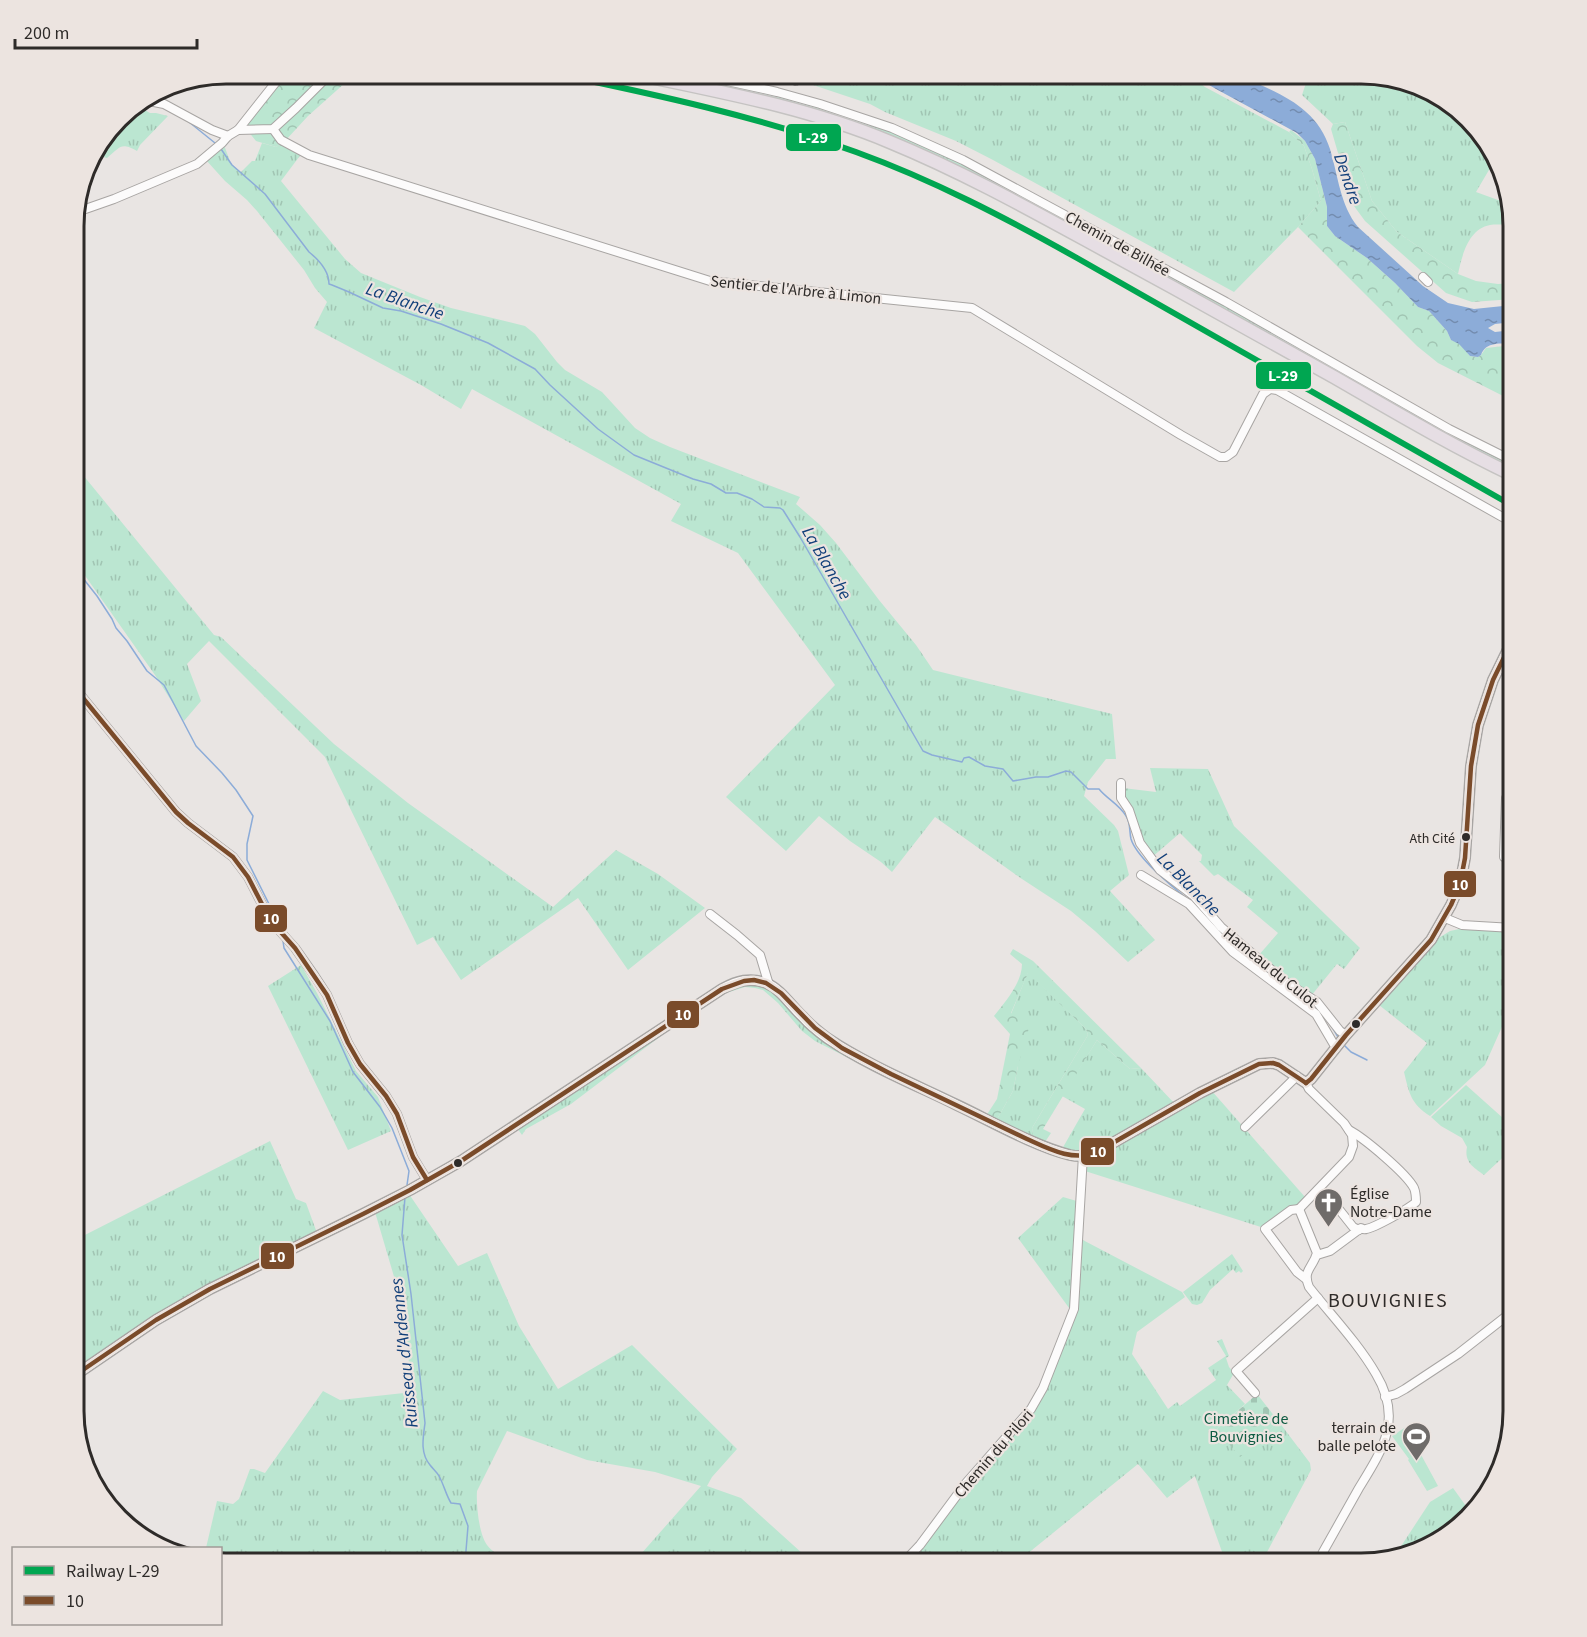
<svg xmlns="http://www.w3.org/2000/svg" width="1587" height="1637" font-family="'Source Sans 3',sans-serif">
	<defs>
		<pattern id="grass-tufts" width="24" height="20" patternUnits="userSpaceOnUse" patternTransform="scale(1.5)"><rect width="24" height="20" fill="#bbe6d1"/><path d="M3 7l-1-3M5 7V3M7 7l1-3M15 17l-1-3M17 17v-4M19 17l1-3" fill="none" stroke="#a1c5b3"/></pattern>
		<pattern id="forest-crowns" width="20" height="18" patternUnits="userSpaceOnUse" patternTransform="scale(1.5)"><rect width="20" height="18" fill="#bbe6d1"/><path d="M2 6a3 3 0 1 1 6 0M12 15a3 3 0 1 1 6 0" fill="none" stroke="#a1c5b3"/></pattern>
		<pattern id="cemetery-stones" width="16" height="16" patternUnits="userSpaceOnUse" patternTransform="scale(1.5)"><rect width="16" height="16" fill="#bbe6d1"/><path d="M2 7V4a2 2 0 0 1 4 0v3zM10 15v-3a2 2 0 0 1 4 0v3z" fill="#a1c5b3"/></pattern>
		<pattern id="water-ripples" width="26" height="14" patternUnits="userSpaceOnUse" patternTransform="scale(1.5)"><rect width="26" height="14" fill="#8cacd8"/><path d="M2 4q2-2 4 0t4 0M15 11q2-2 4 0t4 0" fill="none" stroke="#738caf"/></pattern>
	</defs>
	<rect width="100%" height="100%" fill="#e9e5e3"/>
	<g fill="url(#grass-tufts)">
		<path d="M662 74H684L795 99 907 137 996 180 1513 464V469L1441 433 1201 296 964 168C911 143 857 121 801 105 755 92 708 84 662 74Z"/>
		<path d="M793 74H1188L1205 87 1289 132 1304 146 1312 169 1321 201 1298 227 1234 292 993 160 956 141 885 112 870 104 813 85Z"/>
		<path d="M1309 74H1371L1428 89 1476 126 1496 158 1476 192 1509 204 1513 225C1506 225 1497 224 1490 225 1468 229 1462 256 1458 274L1397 232 1372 201 1345 122 1333 124 1302 95Z"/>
		<path d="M136 105 150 113H156L168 116 140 145 137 151C120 142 121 147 107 158L93 154 125 112Z"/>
		<path d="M262 143 276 147 282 143 302 153 281 181 345 259 361 273 420 297 451 308 525 326 535 334 557 362 565 370 602 392 635 428 650 438 670 447 800 497 796 504 820 525 836 543 879 600 916 645 933 670 1112 714 1116 759H1106L1088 782 1084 796 1114 825 1118 831 1129 875 1110 891 1155 940 1128 962 1095 931 1071 911 1022 879 935 817 892 872 881 862 850 841 819 816 786 851 726 797 835 685 738 553 671 521 681 504 472 389 461 409 421 385 314 328 327 302 315 288 304 270 257 211 247 200 225 181 206 160 224 145 231 164 241 172 252 161H255Z"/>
		<path d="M74 464 214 635 221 637 334 744 408 803 553 907 616 850 658 874 705 908 628 970 578 898 461 980 433 937 417 945 325 757 209 641 187 664 201 701 184 721 155 675 74 560Z"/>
		<path d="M1150 768 1208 769 1234 826 1360 948 1344 969 1337 964 1311 996 1291 984 1258 956 1278 933 1247 907 1253 900 1218 874 1214 876 1199 861H1201L1202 855 1180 833 1151 858 1146 851 1123 798V788L1156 792Z"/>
		<path d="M1464 928 1513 932V1002L1485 1065 1430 1116C1411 1104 1409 1093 1404 1072L1427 1043 1379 1005 1437 939 1450 931Z"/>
		<path d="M301 965 317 993 356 1071 378 1097 391 1131 348 1150 268 986Z"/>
		<path d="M1028 972 1086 1029 1088 1035 1032 1128 1034 1139 996 1121 1013 1091 1018 1066 1011 1014Z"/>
		<path d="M740 984H759L772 991 792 1010 882 1071 880 1074 815 1041 802 1031 778 1003 763 990 755 988 745 987 723 994 674 1026 571 1104 526 1129 522 1135 517 1128 718 994Z"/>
		<path d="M1097 1040 1130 1069 1141 1068 1175 1104 1101 1147 1083 1153 1062 1149 1085 1109 1062 1096Z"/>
		<path d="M1466 1085 1513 1127V1148L1484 1175C1473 1167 1464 1162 1467 1147L1462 1138 1441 1126 1431 1117Z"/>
		<path d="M1211 1090 1305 1197 1293 1208 1264 1228 1085 1171 1088 1161Z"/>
		<path d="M270 1141 296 1199 306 1203 317 1233 189 1294 82 1371 79 1238Z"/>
		<path d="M409 1194 458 1266 487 1253 519 1326 558 1389 632 1345 737 1449 712 1477 707 1486 741 1498 813 1563H633L701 1486 655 1472 587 1460 507 1431 477 1491C476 1505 479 1534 487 1545 493 1553 503 1558 511 1563H226L221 1562 220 1548H206L217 1501 233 1504 239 1499 250 1469H254L265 1473 323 1391 340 1400 413 1392 400 1297 375 1212Z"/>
		<path d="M1063 1197 1080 1202 1072 1312 1018 1238Z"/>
		<path d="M1079 1238 1182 1292 1185 1297 1137 1332 1132 1354 1168 1409 1177 1402 1180 1406 1216 1380 1208 1368 1226 1356 1217 1341 1222 1339 1229 1356 1226 1358 1229 1367 1234 1373 1227 1385 1245 1404 1217 1429 1240 1456 1279 1422 1310 1463 1311 1470 1266 1554 1275 1563H1226L1195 1476 1167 1498 1138 1464 1016 1563H903L1026 1415 1073 1315Z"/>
		<path d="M1232 1254 1243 1271 1241 1273 1239 1271 1236 1273 1233 1269 1210 1290 1202 1303 1197 1305 1192 1304 1183 1292Z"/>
		<path d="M1453 1488 1471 1513 1461 1526 1419 1552 1394 1557 1430 1502Z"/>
	</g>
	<g fill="url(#forest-crowns)">
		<path d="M285 74H355L308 116 285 141 276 147 256 141 244 126 287 76Z"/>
		<path d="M1345 122 1372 201 1397 232 1458 274 1476 281 1498 284 1513 283V299L1472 302 1446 293 1365 221 1354 206 1350 194 1331 129 1333 124Z"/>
		<path d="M1291 130 1305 141 1315 159 1327 207V226L1335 236 1367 258 1395 283 1418 307 1429 311 1447 331 1451 340 1459 343 1470 356 1478 357 1481 355 1486 348 1513 345V401L1438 363 1417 346 1298 227 1321 201 1312 169 1304 146 1289 132Z"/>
		<path d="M1013 949 1033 961 1141 1068 1130 1069 1097 1040 1043 1129 1051 1133 1045 1142 1034 1139 1032 1128 1088 1035 1086 1029 1028 973 1011 1013 1029 1028 1018 1066 1013 1091 996 1121 986 1116 997 1099 1010 1034 994 1016C1005 1002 1022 983 1022 964L1010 954Z"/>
	</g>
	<path fill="url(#cemetery-stones)" d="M1257 1394 1279 1422 1240 1457 1217 1429Z"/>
	<path fill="#bbe6d1" d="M1406 1427 1438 1486 1427 1491 1408 1460 1409 1459 1392 1436Z"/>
	<path fill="url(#water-ripples)" d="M1198 74C1209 74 1224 71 1235 75 1242 77 1249 80 1256 83 1289 97 1319 113 1330 149 1338 175 1340 205 1358 227L1423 286 1448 303 1474 309 1513 305V322L1495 324 1488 328 1495 332 1513 330V343C1501 344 1486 341 1481 355L1478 357 1470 356 1459 344 1451 340 1447 331 1429 311 1418 307 1395 283 1367 258 1335 236 1327 226V207L1315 159 1305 141 1297 133 1216 89 1204 82Z"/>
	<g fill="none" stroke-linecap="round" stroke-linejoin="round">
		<g stroke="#8cacd8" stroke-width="1.5">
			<path d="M189 122 215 143"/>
			<path d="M221 149 232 165 265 194 309 252C319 260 329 270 329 284L332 285 349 292 383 308 401 311 441 324 488 343 535 369 550 385 598 429 634 455 693 479 711 484 726 493H737L752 499 764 507 780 508 783 510 800 537 923 751 932 755 962 762 964 758 969 757 985 766 1003 769 1013 781 1036 777H1048L1066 771 1071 772 1088 789H1099C1107 799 1120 805 1126 816 1131 823 1129 831 1131 839 1137 858 1171 885 1186 898"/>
			<path d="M74 569 82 577 97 596 112 619 116 628 127 641 147 671 164 685 196 746 222 773 236 790 253 816 247 844V860L277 920"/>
			<path d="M1195 905 1216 928"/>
			<path d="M283 941 284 948 330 1021 353 1072 380 1107 392 1128 409 1171 407 1185"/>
			<path d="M1238 951 1264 968"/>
			<path d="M1291 990 1317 1007"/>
			<path d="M1331 1025 1338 1037"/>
			<path d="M1344 1045 1351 1052 1367 1060"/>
			<path d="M405 1197 402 1235 411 1294 425 1423C423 1438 420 1453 430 1465 433 1469 437 1472 439 1476 444 1485 446 1495 451 1503L460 1504 468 1526 465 1563"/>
		</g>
		<defs>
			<g id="minor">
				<path d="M695 74 777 92 820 104 892 128 963 160 1226 302 1449 429 1513 461"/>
				<path d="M783 74 796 81"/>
				<path d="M144 100 164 104 212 130 228 136"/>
				<path d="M273 129 281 140 309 155 710 281 972 308 1181 435 1220 457H1226L1233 452 1263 394 1270 389 1277 390 1513 523"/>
				<path d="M238 130 273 129 296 108 330 74"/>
				<path d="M74 213 114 199 197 164 222 143 228 136 238 130 280 77"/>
				<path d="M1423 277 1428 282"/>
				<path d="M74 687 176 812 188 823 233 857 248 877 264 908 278 929 295 948 314 975 327 995 348 1043 360 1064 386 1096 397 1114 413 1157 427 1180"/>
				<path d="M1121 783V798L1129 810 1140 843 1160 870 1194 896 1221 927 1287 983 1317 1002 1340 1031 1346 1035"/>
				<path d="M1504 857 1506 798 1513 796"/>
				<path d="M1141 875 1189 904 1233 952 1316 1014 1336 1048"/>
				<path d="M710 914 737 935 760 955 769 985"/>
				<path d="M1445 918 1462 925 1513 928"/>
				<path d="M1245 1127 1297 1076"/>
				<path d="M1330 1198 1353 1227 1359 1230"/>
				<path d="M1299 1209 1317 1253C1313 1268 1302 1270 1309 1287 1331 1315 1358 1343 1376 1374 1403 1419 1383 1449 1359 1488 1347 1509 1335 1531 1323 1552L1318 1563"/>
				<path d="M1299 1209 1349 1157 1353 1146 1352 1135 1344 1123 1309 1089 1306 1083"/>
				<path d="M1299 1209 1291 1210 1265 1229 1297 1272 1306 1279"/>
				<path d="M1317 1255 1330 1251 1361 1228C1363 1229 1364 1230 1366 1229 1374 1228 1410 1208 1416 1202 1416 1197 1416 1193 1414 1188 1406 1173 1364 1138 1349 1130"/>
				<path d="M1255 1393 1236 1371 1318 1298"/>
				<path d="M1385 1397 1396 1394 1405 1389 1458 1354 1513 1311"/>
				<path d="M903 1563 920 1545 966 1483 1031 1409 1043 1388 1074 1309 1083 1155"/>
			</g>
			<path id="tertiary" d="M74 1376 156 1320 210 1289 363 1214 410 1190 461 1161 722 989C737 981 750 977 766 983 781 989 791 1006 803 1017 810 1025 819 1032 827 1038 867 1065 914 1084 957 1105 991 1121 1034 1146 1070 1155 1079 1157 1089 1156 1097 1152L1200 1093 1259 1064 1273 1063 1279 1065 1306 1083 1311 1079 1346 1035 1431 940 1451 905 1460 884 1465 858 1471 766 1478 725 1493 680 1513 639"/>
			<path id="trunk" d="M636 74C722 92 809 108 890 142 958 170 1022 205 1086 240 1169 285 1252 331 1334 377 1393 411 1452 446 1513 475"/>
		</defs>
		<use href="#minor" stroke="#a8a5a3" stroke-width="10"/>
		<use href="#tertiary" stroke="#a8a5a3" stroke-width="12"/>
		<use href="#trunk" stroke="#c5c3c2" stroke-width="15"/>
		<use href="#minor" stroke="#fcfbfb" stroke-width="8"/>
		<use href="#tertiary" stroke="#fcfbfb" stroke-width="9"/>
		<use href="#trunk" stroke="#e6dee4" stroke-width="12"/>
		<defs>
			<g id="bus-1">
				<path d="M74 687 176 812 188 823 233 857 248 877 264 908 278 929 295 948 327 995 348 1043 360 1064 386 1096 397 1114 413 1157 427 1180"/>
				<path d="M1306 1083 1311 1079 1346 1035 1431 940 1451 905 1460 884 1465 858 1471 766 1478 725 1493 680 1513 639"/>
				<path d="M74 1376 156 1320 210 1289 363 1214 410 1190 461 1161 722 989 744 981 754 980 766 983 781 993 815 1028 842 1048 891 1074 1027 1139C1049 1149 1073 1162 1097 1152L1200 1093 1259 1064 1273 1063 1279 1065 1306 1083"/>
			</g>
		</defs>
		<use href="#bus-1" stroke="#ece4e0" stroke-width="9"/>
		<use href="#bus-1" stroke="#7a4b2a" stroke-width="4.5"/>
		<defs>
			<path id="rail-1" d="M557 74C658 95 759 117 856 152 933 180 1006 218 1077 258L1513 506"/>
		</defs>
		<use href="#rail-1" stroke="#ece4e0" stroke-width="10"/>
		<use href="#rail-1" stroke="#00a651" stroke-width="6"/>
	</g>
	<defs>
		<symbol id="church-pin" viewBox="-11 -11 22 30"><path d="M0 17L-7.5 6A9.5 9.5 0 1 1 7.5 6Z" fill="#6f6c6a" stroke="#ece4e0"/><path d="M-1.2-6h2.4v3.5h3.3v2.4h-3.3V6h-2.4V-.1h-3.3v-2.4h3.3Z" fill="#fff"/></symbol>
		<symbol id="stadium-pin" viewBox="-11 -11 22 30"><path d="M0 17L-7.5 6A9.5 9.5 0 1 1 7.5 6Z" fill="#6f6c6a" stroke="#ece4e0"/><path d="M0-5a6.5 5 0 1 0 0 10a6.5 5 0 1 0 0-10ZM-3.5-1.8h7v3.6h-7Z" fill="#fff"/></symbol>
	</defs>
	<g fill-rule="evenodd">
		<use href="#church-pin" x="1312" y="1186" width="33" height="45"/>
		<use href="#stadium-pin" x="1400" y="1420" width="33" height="45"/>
	</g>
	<g fill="#2e2b29" stroke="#ece4e0" stroke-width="2">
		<circle cx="1466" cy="837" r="5"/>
		<circle cx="1356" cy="1024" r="5"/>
		<circle cx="458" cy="1163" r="5"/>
	</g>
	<g text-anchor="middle" stroke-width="4.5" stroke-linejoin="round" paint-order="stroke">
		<g font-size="14" fill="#2e2b29" stroke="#ece4e0" text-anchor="end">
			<text x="1455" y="843">Ath Cité</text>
		</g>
		<g font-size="16" fill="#2e2b29" stroke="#ece4e0">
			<text transform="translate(1118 243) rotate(29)" y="6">Chemin de Bilhée</text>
			<text transform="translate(796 289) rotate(6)" y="6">Sentier de l'Arbre à Limon</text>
			<text transform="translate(1271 967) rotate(39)" y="6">Hameau du Culot</text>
			<text transform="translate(993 1453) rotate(-49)" y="6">Chemin du Pilori</text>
		</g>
		<g font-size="16" fill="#2e2b29" stroke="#ece4e0" text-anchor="start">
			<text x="1350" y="1199">Église<tspan x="1350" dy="18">Notre-Dame</tspan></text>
			<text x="1396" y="1433" text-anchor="end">terrain de<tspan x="1396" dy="18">balle pelote</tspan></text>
		</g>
		<g font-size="16" fill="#0d5b42" stroke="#ece4e0">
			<text x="1246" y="1424">Cimetière de<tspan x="1246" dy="18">Bouvignies</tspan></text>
		</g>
		<g font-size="18" font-style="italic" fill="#113f79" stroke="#ece4e0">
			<text transform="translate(1348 179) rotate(71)" y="6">Dendre</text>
			<text transform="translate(405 301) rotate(19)" y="6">La Blanche</text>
			<text transform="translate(827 563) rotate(60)" y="6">La Blanche</text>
			<text transform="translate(1189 884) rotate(45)" y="6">La Blanche</text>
			<text transform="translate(404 1353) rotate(-96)" y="6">Ruisseau d'Ardennes</text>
		</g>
		<g font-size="20" letter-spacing="1.5" fill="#2e2b29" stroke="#ece4e0">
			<text x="1388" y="1307">BOUVIGNIES</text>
		</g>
	</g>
	<path d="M0 0H1587V1637H0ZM226 84H1361A142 142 0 0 1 1503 226V1411A142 142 0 0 1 1361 1553H226A142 142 0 0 1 84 1411V226A142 142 0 0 1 226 84Z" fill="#ece4e0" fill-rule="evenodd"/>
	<path fill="none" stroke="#2e2b29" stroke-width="3" d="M226 84H1361A142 142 0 0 1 1503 226V1411A142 142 0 0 1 1361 1553H226A142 142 0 0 1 84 1411V226A142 142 0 0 1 226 84Z"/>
	<g stroke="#ece4e0" stroke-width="2">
		<rect x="785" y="123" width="57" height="29" rx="6" fill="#00a651"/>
		<rect x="1255" y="361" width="57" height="29" rx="6" fill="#00a651"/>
		<rect x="1443" y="870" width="34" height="28" rx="6" fill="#7a4b2a"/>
		<rect x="254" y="904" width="34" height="29" rx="6" fill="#7a4b2a"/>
		<rect x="666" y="1000" width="34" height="29" rx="6" fill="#7a4b2a"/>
		<rect x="1080" y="1137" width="35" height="29" rx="6" fill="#7a4b2a"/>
		<rect x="260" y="1242" width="35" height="28" rx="6" fill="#7a4b2a"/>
	</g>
	<g font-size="16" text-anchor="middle" font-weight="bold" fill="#fff">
		<text x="813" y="143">L-29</text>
		<text x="1283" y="381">L-29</text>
		<text x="1460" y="890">10</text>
		<text x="271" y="924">10</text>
		<text x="683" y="1020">10</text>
		<text x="1098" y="1157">10</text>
		<text x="277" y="1262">10</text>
	</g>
	<rect x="12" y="1547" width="210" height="78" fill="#ece4e0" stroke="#a09a97" stroke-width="1.5"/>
	<rect x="24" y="1566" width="30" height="9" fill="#00a651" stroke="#a09a97" stroke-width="1.5"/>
	<text x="66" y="1577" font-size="18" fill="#2e2b29">Railway L-29</text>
	<rect x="24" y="1596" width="30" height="9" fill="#7a4b2a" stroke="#a09a97" stroke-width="1.5"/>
	<text x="66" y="1607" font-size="18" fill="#2e2b29">10</text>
	<path d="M15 39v9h182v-9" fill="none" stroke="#2e2b29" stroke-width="3"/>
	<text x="24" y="39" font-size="18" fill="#2e2b29" stroke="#ece4e0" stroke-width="4.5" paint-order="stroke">200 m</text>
</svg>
